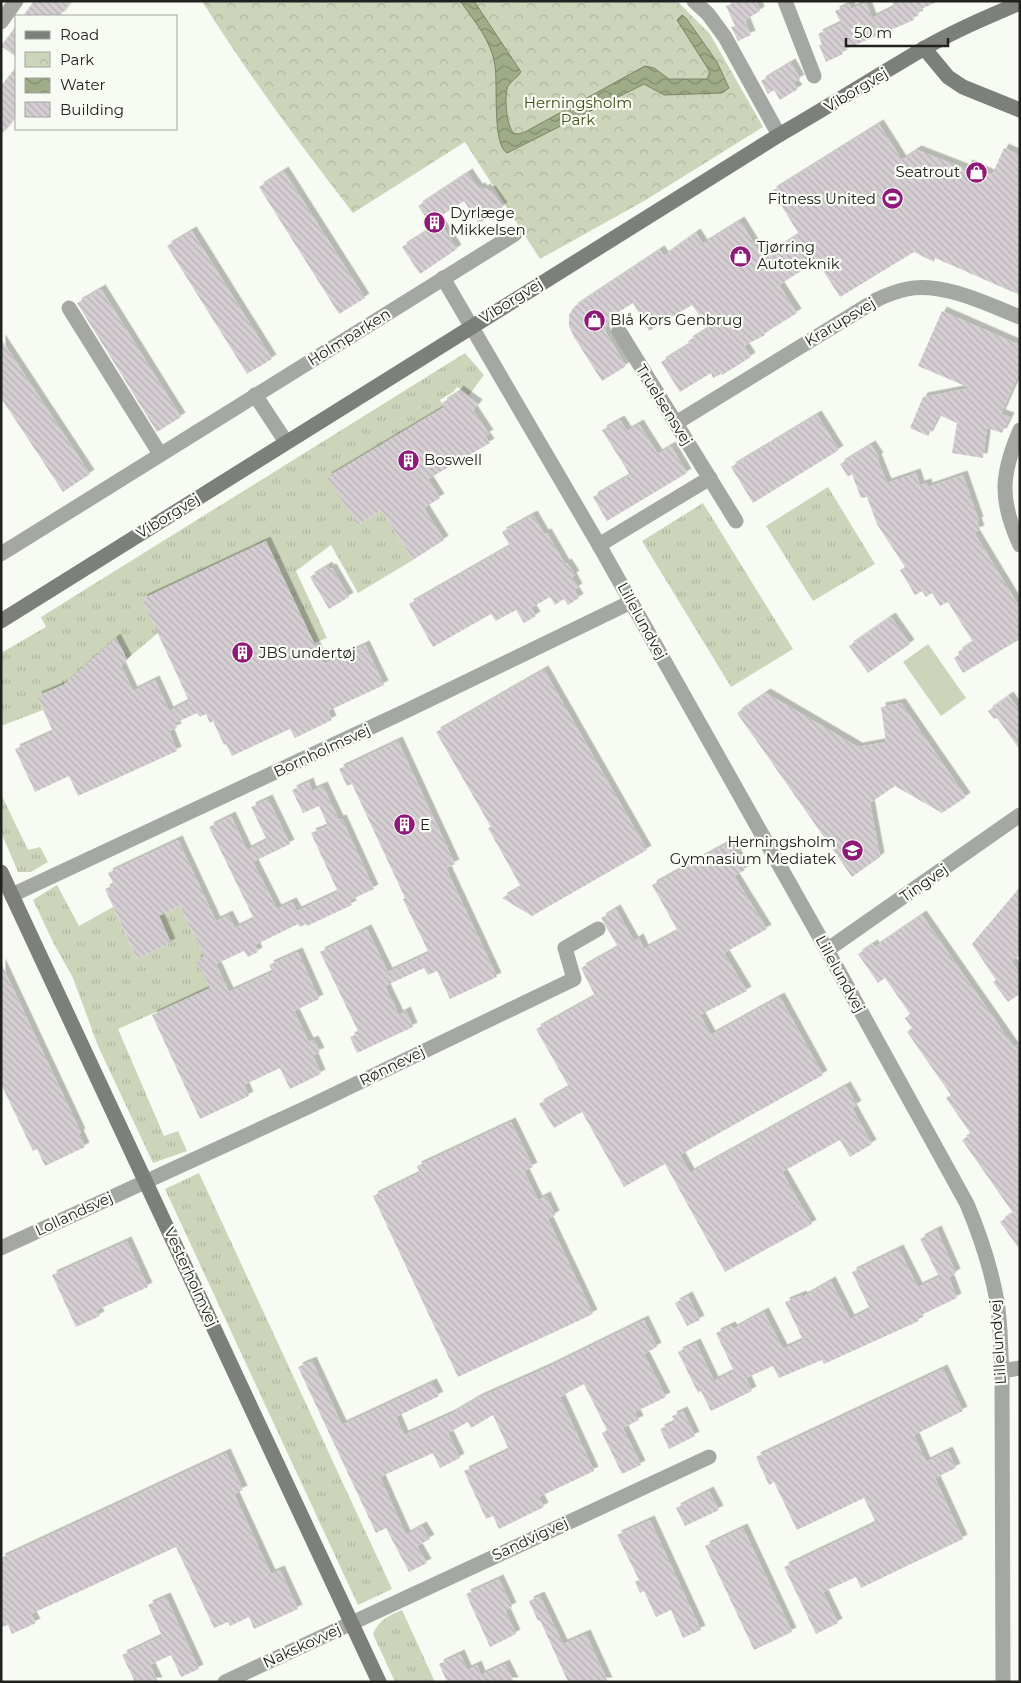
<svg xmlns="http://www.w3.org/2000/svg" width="1021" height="1683" font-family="Montserrat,sans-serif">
	<defs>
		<pattern id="grass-tufts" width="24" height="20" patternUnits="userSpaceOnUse" patternTransform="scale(1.25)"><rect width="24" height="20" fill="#ccd5ba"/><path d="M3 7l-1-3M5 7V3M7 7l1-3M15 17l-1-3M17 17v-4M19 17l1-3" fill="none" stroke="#afb7a0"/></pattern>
		<pattern id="park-crowns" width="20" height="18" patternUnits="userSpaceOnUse" patternTransform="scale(1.25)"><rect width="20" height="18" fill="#ccd5ba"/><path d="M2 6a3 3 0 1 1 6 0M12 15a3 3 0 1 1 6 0" fill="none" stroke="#afb7a0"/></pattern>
		<pattern id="water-waves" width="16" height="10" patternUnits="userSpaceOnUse" patternTransform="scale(1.25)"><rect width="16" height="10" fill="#a0ac87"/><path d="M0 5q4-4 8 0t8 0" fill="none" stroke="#828c6e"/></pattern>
		<pattern id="building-back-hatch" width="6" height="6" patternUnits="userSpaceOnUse" patternTransform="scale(1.25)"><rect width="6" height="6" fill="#d5ced3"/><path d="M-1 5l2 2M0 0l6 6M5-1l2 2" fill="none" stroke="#b7b1b5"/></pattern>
		<filter id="shadow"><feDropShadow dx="4.5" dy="-4.5" stdDeviation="0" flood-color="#0004"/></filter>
	</defs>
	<rect width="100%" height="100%" fill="#f8fbf3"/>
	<g fill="url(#grass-tufts)">
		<path d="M465 353 484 375 469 395 457 387 453 392 440 400 444 407 328 477 358 525 381 510 413 560 358 593 331 545 296 571 327 638 314 643 266 541 142 599 158 633 127 659 116 638 63 685 37 696 43 710 1 726V653L46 627 41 617Z"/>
		<path d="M828 487 875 564 813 601 766 526Z"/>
		<path d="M703 503 793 649 731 687 642 541Z"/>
		<path d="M1 794 28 850 40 847 48 862 31 872H18L1 832Z"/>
		<path d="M57 885 79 926 113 907 137 959 171 943 159 916 180 906 204 956 197 960 210 988 118 1029 164 1136 178 1131 187 1151 153 1163 98 1046 73 978 54 944 33 900Z"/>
		<path d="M199 1173 392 1589 358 1605 165 1189Z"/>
		<path d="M402 1610 435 1682H395L373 1634C379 1620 388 1616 402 1610Z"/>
	</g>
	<path fill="url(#park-crowns)" d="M202 1H677L710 34 763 127 644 201 540 259 465 142 353 213C300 144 248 75 202 1Z"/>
	<path fill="#ccd5ba" d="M928 644 966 698 941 716 903 662Z"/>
	<path fill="url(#water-waves)" stroke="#7a8368" d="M460 1H474L521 72C518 77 511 81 508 86 504 94 506 127 514 133 517 135 521 133 525 132L645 66 654 68 669 79H707L710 72 677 20 682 15 686 18 717 62 729 88 722 93 664 95 644 84 507 153C492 144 498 84 495 66 492 42 474 20 460 1Z"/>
	<g fill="url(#building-back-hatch)" filter="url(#shadow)">
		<path d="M34 1H71L60 16H23Z"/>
		<path d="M737 1H756L760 11 745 20 751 35 738 41 731 27 735 26 726 6Z"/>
		<path d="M892 1H939L917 11 919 15 913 17 914 20 841 51 843 54 826 62 819 45 822 44 818 34 841 23 835 11 849 4 851 9 866 2 872 18 894 7Z"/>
		<path d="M16 26V57L1 46Z"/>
		<path d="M791 63 800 79 793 83 798 89 780 100 774 90 768 94 761 81Z"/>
		<path d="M16 67V116L1 135V86Z"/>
		<path d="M879 124 902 160 917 150 966 169 968 164 992 175 1004 148 1020 155V295L935 258 934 262 914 252 840 297 817 261 779 285 797 313 765 333V335L744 346 751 357 722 375 721 374 713 378 711 373 680 392 661 362 690 344 688 341 709 328 692 305 649 331 633 303 609 318 605 331 626 366 602 381 574 337 569 326V315L574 307 660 250 664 256 696 233 703 244 740 221 763 258 799 234 772 191Z"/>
		<path d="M284 171 365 298 339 314 259 187Z"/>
		<path d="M468 173 478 188 481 187 483 190 486 188 488 191 491 190 503 207 479 224 464 201 430 223 418 206Z"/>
		<path d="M440 223 457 249 420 274 402 247Z"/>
		<path d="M192 231 272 359 247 374 167 246Z"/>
		<path d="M101 289 181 417 157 432 77 303Z"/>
		<path d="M942 311 1020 345V371L1001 414 1010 417 1002 433 987 428 983 458 952 453 957 423 939 415 928 436 910 428 923 397 970 388 918 366Z"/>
		<path d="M1 339 90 474 63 492 1 398Z"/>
		<path d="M459 390 478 404 473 410 489 434 485 436 490 443 428 479 440 498 424 508 444 540 413 560 381 510 358 525 327 477 444 407 442 403 456 394Z"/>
		<path d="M817 415 839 450 753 503 731 467Z"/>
		<path d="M620 420 627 431 639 424 658 454 671 446 687 473 607 521 593 497 630 475 602 430Z"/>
		<path d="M871 445 879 457 877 458 887 483 916 473 920 485 927 483 928 487 963 475 979 521 977 522 980 530 974 532 1020 608V639L963 673 954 658 959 655 958 652 973 642 948 602 940 606 932 593 926 597 922 591 915 595 900 570 905 567 877 524 867 497 861 498 852 474 848 477 840 464Z"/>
		<path d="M533 515 544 534 547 533 565 564 567 563 575 575 572 577 578 588 574 590 579 598 568 605 564 599 555 605 550 597 531 608 536 616 524 623 516 610 496 621 491 614 433 647 409 604 510 546 502 532Z"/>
		<path d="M266 541 324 664 365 645 384 685 328 711 332 720 295 738 290 729 232 756 226 744 224 745 213 721 210 723 206 714 200 717 197 713 175 723 177 728 169 731 177 751 78 796 69 776 35 792 15 749 53 732 37 696 63 685 116 638 127 659 121 666 133 691 155 680 169 711 189 701 142 599Z"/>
		<path d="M328 566 329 569 332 568 349 597 329 609 310 577Z"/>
		<path d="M891 617 910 644 868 673 849 646Z"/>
		<path d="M544 670 647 850 532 916 502 898 521 887 488 828 491 827 436 732Z"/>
		<path d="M766 693 858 747 886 742 881 707 901 703 966 797 942 813 895 786 870 803 880 857 852 877 737 713Z"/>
		<path d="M1009 696 1020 712V750L997 718 994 719 988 711Z"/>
		<path d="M398 741 455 864 446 868 497 977 450 999 437 971 428 975 424 968 385 986 399 1015 406 1011 413 1027 357 1053 350 1037 359 1033 320 952 367 929 388 972 429 953 403 899 405 898 352 784 347 786 339 769Z"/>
		<path d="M309 782 312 791 323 786 339 820 342 819 374 889 350 900 352 905 307 926 306 924 300 927 298 924 255 945 258 952 248 957 244 951 216 964 229 992 273 972 269 965 298 952 319 999 294 1011 309 1042 314 1040 320 1052 313 1055 321 1074 290 1089 280 1068 244 1085 249 1096 200 1119 152 1015 210 988 196 960 204 956 180 906 159 916 171 943 137 959 105 889 114 885 108 873 178 840 216 921 228 915 235 928 254 919 209 827 231 816 247 850 267 840 251 807 268 799 290 844 253 862 277 909 292 902 297 911 338 892 311 833 328 826 319 806 303 813 292 790Z"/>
		<path d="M730 842 745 870 734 876 767 929 724 953 747 991 700 1015 711 1035 780 997 823 1075 680 1155 690 1173 846 1086 857 1105 852 1108 872 1144 850 1157 840 1140 782 1172 812 1224 725 1272 665 1164 624 1187 582 1112 554 1128 539 1104 569 1087 536 1029 595 996 581 968 618 947 601 918 616 909 634 941 639 938 644 949 678 931 652 885Z"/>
		<path d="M1020 887V955L1011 961 1020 973V994L1008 1002 993 982 996 980 972 944Z"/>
		<path d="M922 915 1014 1047 1020 1043V1250L1000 1222 1013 1213 962 1140 971 1134 946 1098 951 1095 907 1032 912 1028 905 1018 910 1014 885 978 878 983 858 954 873 944 875 947Z"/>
		<path d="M1 963 81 1133 79 1134 85 1147 45 1166 37 1149 33 1151 1 1084Z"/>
		<path d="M511 1122 533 1167 524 1171 538 1200 546 1196 555 1215 548 1219 593 1314 458 1377 373 1196 420 1173 417 1166Z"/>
		<path d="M937 1230 956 1273 949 1277 957 1298 917 1317 919 1321 824 1364 822 1360 779 1378 773 1366 746 1378 752 1391 711 1411 701 1391 698 1393 678 1352 696 1343 714 1381 734 1371 716 1333 731 1326 733 1329 764 1312 783 1349 803 1340 785 1302 802 1295 803 1297 831 1281 850 1319 870 1309 852 1272 899 1249 918 1287 939 1277 920 1239Z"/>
		<path d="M127 1241 148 1287 97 1310 100 1316 76 1327 52 1275Z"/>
		<path d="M688 1296 700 1320 687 1326 675 1303Z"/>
		<path d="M644 1320 657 1347 644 1354 666 1397 635 1412 639 1420 623 1428 641 1465 622 1474 602 1433 607 1430 584 1384 560 1397 594 1471 539 1497 544 1507 499 1529 493 1516 486 1519 464 1471 509 1450 493 1415 471 1428 468 1422 448 1433 460 1458 440 1468 433 1453 380 1477 406 1535 422 1526 430 1539 417 1546 427 1563 409 1572 386 1528 376 1533 298 1367 312 1361 342 1425 432 1383 439 1396 396 1417 404 1435 451 1414 478 1398 546 1368Z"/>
		<path d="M943 1369 963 1411 914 1435 926 1462 948 1451 956 1468 935 1478 963 1539 861 1588 856 1577 823 1592 838 1623 816 1634 784 1567 876 1523 864 1498 797 1530 774 1482 769 1485 756 1457Z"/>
		<path d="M683 1411 695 1436 669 1449 660 1429 675 1422 672 1416Z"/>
		<path d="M226 1453 243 1490 234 1494 271 1574 280 1570 298 1609 254 1629 249 1617 230 1626 228 1622 214 1628 176 1547 31 1614 36 1623 12 1634 8 1625 1 1627V1558Z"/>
		<path d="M709 1491 719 1510 685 1526 676 1508Z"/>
		<path d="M650 1520 701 1630 683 1638 671 1610 656 1617 644 1591 640 1593 635 1582 639 1580 617 1535Z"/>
		<path d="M743 1528 792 1632 754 1650 705 1546Z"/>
		<path d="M499 1579 512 1607 505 1610 516 1634 490 1647 466 1594Z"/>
		<path d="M540 1596 563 1644 586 1634 608 1682H568L540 1620 538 1621 529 1601Z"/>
		<path d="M166 1597 199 1669 181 1677 171 1655 150 1665 158 1682H135L122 1655 162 1636 148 1605Z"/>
		<path d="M460 1654 467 1670 477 1665 481 1675 505 1664 514 1682H447L439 1664Z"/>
	</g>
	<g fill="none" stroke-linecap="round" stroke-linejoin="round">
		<g stroke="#a5a7a3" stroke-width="15">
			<path d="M694 1 708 14 725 37 779 135"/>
			<path d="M785 1 814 76"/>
			<path d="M1 22 16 1"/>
			<path d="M443 278 599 545 827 950 967 1204C980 1235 991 1268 997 1301 1001 1324 1000 1348 1002 1371L1003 1682"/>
			<path d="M69 308 160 454"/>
			<path d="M619 331 736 521"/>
			<path d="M255 395 286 442"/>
			<path d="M676 423 878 299C887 295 897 291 907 289 941 281 989 305 1020 317"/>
			<path d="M1020 430C1001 474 999 500 1020 545"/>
			<path d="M599 545 710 478"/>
			<path d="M1 554 515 234"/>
			<path d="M12 895 410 709 631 602"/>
			<path d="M827 950 1020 815"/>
			<path d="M1 1248 308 1107 574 979 565 948 598 929"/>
			<path d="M1002 1371 1020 1368"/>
			<path d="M225 1682 709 1457"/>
		</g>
		<g stroke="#7d7f7a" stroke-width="15">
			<path d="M924 48 948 77 963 87 1020 110"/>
			<path d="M1 621 779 135C828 107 875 77 923 49 954 31 987 17 1020 3"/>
			<path d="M1 872 379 1682"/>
		</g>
	</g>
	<defs>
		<symbol id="shop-disc" viewBox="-11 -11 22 22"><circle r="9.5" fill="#8f1978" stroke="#f8fbf3"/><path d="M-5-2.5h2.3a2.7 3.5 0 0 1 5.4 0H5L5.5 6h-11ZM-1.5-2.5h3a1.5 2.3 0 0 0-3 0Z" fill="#fff"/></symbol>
		<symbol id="stadium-disc" viewBox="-11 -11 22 22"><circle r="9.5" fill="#8f1978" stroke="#f8fbf3"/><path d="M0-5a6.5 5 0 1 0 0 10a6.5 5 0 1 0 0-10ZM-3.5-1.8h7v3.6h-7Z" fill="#fff"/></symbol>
		<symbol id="building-disc" viewBox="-11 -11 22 22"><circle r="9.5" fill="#8f1978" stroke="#f8fbf3"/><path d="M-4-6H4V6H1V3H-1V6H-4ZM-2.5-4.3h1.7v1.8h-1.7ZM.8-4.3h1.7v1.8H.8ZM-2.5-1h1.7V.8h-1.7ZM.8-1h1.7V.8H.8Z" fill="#fff"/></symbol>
		<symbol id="school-disc" viewBox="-11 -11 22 22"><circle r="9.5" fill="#8f1978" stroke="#f8fbf3"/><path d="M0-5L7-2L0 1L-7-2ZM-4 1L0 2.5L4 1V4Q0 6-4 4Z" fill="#fff"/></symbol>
	</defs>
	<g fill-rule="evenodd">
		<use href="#shop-disc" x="964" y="160" width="25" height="25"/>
		<use href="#stadium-disc" x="880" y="186" width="25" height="25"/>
		<use href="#building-disc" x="422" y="210" width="25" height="25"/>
		<use href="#shop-disc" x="728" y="244" width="25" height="25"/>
		<use href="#shop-disc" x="582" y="308" width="25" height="25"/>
		<use href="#building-disc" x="396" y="448" width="25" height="25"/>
		<use href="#building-disc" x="230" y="640" width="25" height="25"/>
		<use href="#building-disc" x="392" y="812" width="25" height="25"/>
		<use href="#school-disc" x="840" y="838" width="25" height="25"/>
	</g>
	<g text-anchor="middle" stroke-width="4.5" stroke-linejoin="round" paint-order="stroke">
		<g font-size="15" fill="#212220" stroke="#f8fbf3">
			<text transform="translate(856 90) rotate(-31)" y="5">Viborgvej</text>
			<text transform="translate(511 301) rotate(-32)" y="5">Viborgvej</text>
			<text transform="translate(840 322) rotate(-31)" y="5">Krarupsvej</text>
			<text transform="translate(349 337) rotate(-32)" y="5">Holmparken</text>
			<text transform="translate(664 405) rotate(58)" y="5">Truelsensvej</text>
			<text transform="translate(168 516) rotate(-32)" y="5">Viborgvej</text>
			<text transform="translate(642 621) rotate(61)" y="5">Lillelundvej</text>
			<text transform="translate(322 751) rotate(-25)" y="5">Bornholmsvej</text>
			<text transform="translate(924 883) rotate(-35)" y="5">Tingvej</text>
			<text transform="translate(840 974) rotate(61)" y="5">Lillelundvej</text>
			<text transform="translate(392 1066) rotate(-26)" y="5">Rønnevej</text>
			<text transform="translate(74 1214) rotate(-25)" y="5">Lollandsvej</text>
			<text transform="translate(191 1277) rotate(65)" y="5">Vesterholmvej</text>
			<text transform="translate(998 1342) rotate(-94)" y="5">Lillelundvej</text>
			<text transform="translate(530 1539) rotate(-25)" y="5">Sandvigvej</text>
			<text transform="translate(302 1646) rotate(-25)" y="5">Nakskovvej</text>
		</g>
		<g font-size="15" fill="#3f4d11" stroke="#f8fbf3">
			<text x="578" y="108">Herningsholm<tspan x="578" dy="17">Park</tspan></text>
		</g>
		<g font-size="15" fill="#212220" stroke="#f8fbf3" text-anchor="start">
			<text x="960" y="177" text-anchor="end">Seatrout</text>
			<text x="876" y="204" text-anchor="end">Fitness United</text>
			<text x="450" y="218">Dyrlæge<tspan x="450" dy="17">Mikkelsen</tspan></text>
			<text x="757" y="252">Tjørring<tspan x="757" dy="17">Autoteknik</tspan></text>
			<text x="610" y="325">Blå Kors Genbrug</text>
			<text x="424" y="465">Boswell</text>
			<text x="259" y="658">JBS undertøj</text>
			<text x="420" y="830">E</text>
			<text x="836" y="847" text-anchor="end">Herningsholm<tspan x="836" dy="17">Gymnasium Mediatek</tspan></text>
		</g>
	</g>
	<rect width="1021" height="1683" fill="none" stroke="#212220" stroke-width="5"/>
	<rect x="15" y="15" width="162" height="115" fill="#f8fbf3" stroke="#a2a49f"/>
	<rect x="25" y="31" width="25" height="8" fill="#7d7f7a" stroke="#a2a49f"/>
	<text x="60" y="40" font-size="15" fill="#212220">Road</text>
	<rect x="25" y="52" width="25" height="15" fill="url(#park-crowns)" stroke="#a2a49f"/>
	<text x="60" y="65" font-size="15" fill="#212220">Park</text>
	<rect x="25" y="78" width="25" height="15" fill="url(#water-waves)" stroke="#a2a49f"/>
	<text x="60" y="90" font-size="15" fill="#212220">Water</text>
	<rect x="25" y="102" width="25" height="15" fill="url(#building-back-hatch)" stroke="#a2a49f"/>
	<text x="60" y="115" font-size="15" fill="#212220">Building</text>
	<path d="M846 38v8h102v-8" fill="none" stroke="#212220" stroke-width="2.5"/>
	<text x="854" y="38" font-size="15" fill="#212220" stroke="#f8fbf3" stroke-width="4" paint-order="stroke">50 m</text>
</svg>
